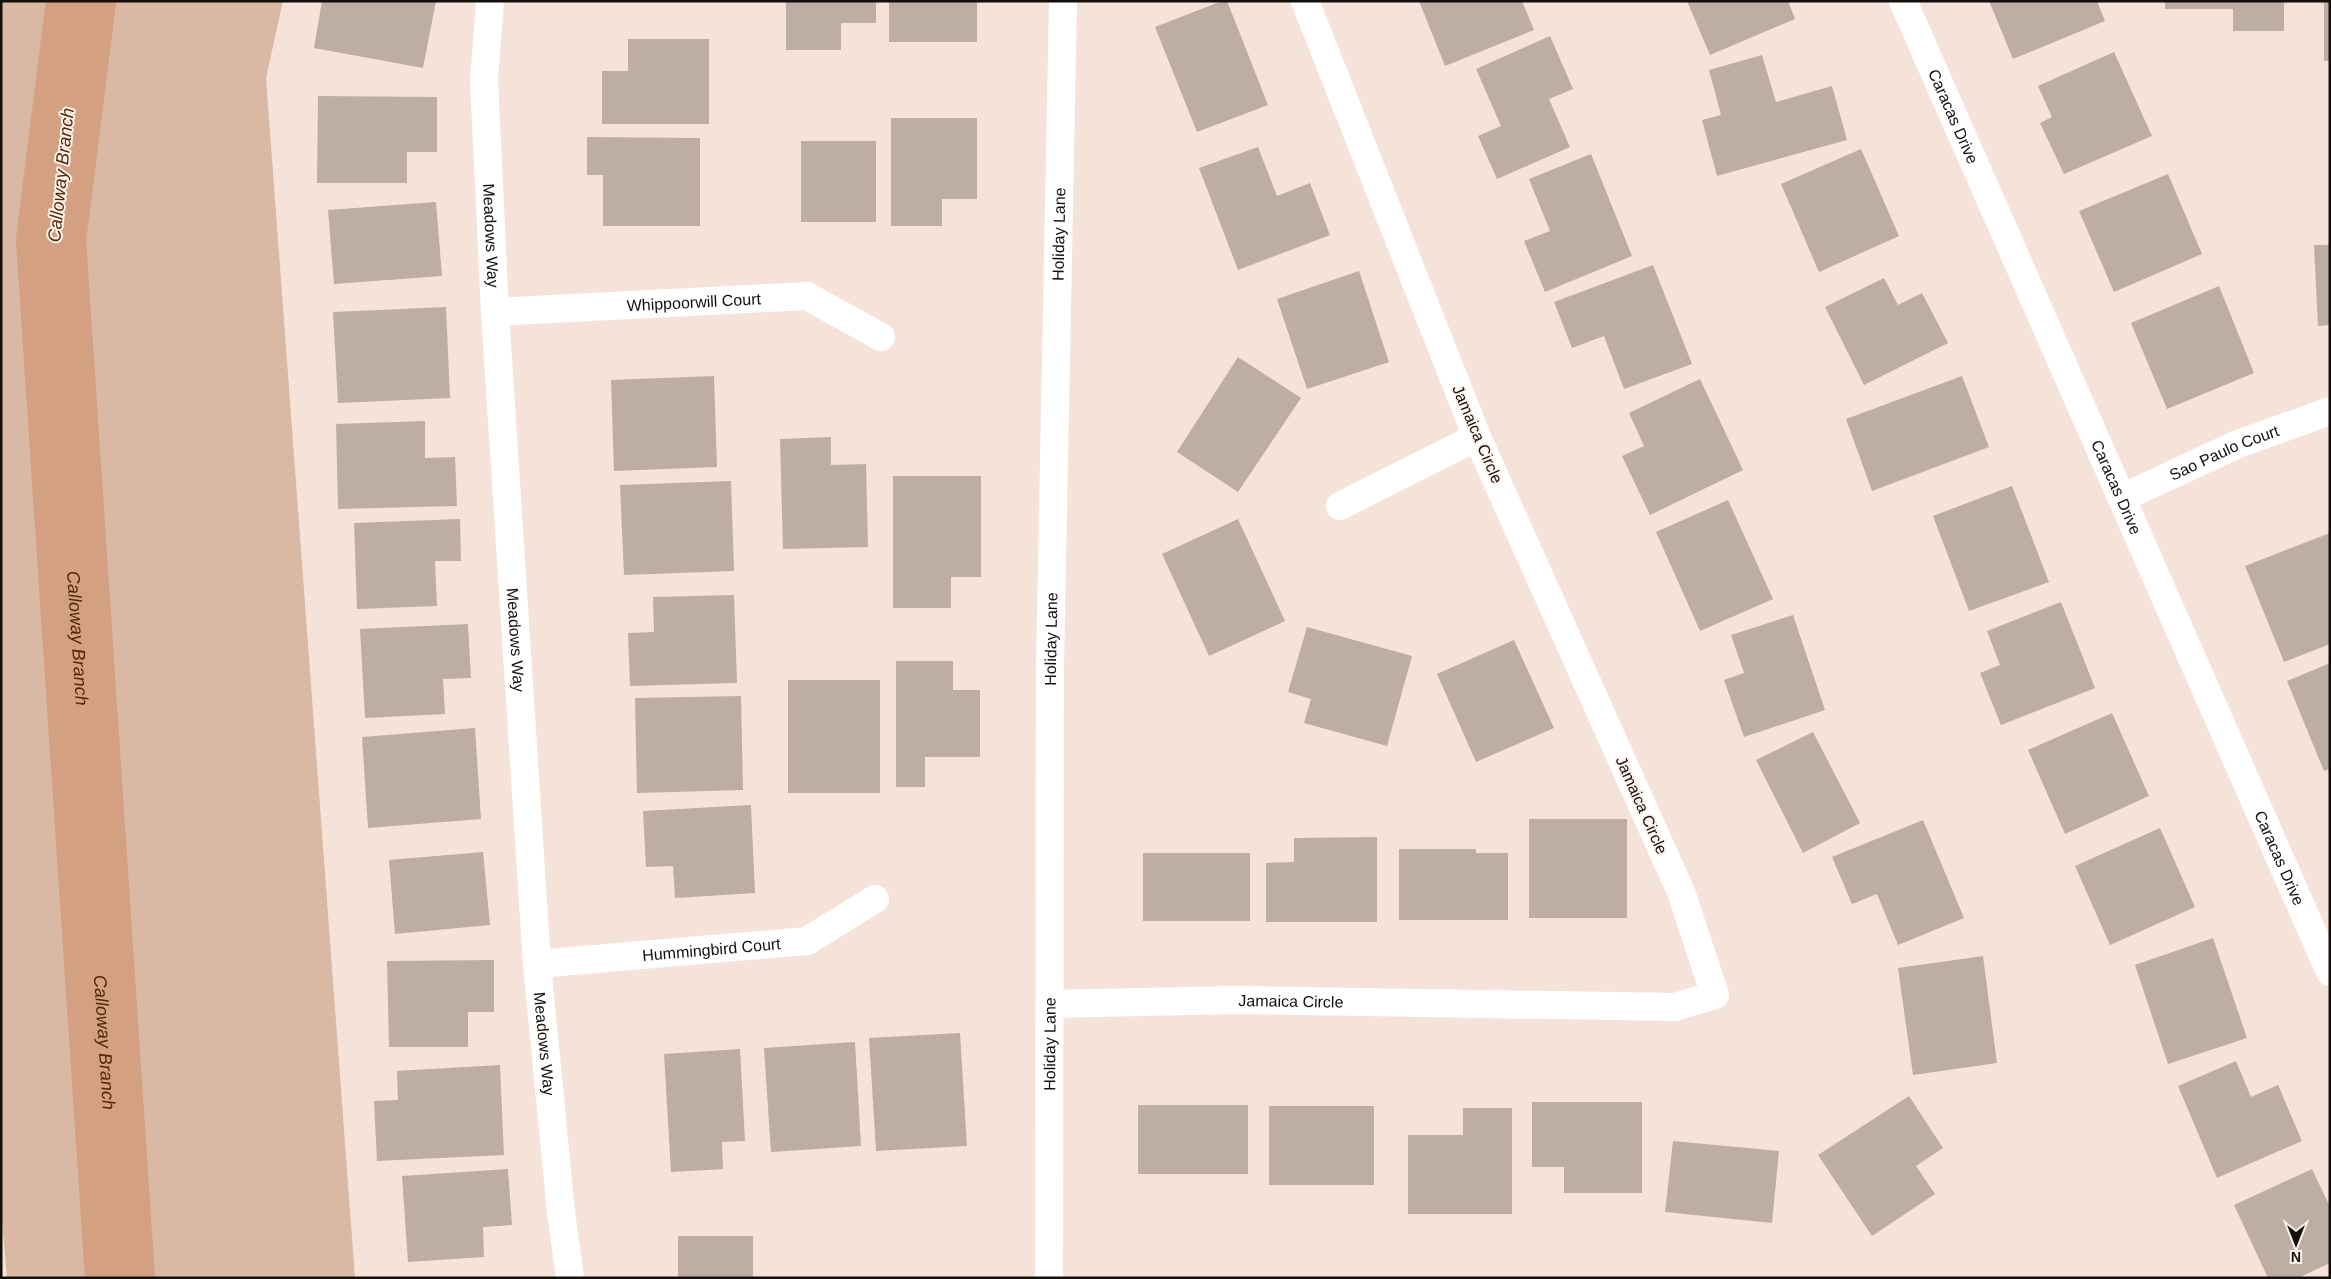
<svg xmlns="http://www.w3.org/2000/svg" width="2331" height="1279" font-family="Helvetica,sans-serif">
	<rect width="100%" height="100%" fill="#f5e3d9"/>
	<path fill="#d9b8a4" d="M1 1H283L266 78 355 1278H7L1 1207Z"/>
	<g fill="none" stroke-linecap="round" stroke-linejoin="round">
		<path stroke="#d3a182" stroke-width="70" id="s1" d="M81 1 51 240 120 1278"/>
	</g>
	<g fill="#beada3">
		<path d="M322 1H436L423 68 314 48Z"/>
		<path d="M786 1H876V23H841V50H786Z"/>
		<rect x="889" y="1" width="88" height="41"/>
		<path d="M1222 1H1227L1268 105 1197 132 1155 27Z"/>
		<path d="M1419 1H1522L1534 30 1445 66Z"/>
		<path d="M1687 1H1788L1795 19 1710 55Z"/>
		<path d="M1989 1H2097L2105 21 2013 59Z"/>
		<path d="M2165 1H2284V31H2233V9H2165Z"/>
		<rect x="2324" y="1" width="6" height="60"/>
		<path d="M1550 36 1573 89 1549 99 1570 147 1497 179 1478 136 1501 126 1476 69Z"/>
		<path d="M628 39H709V124H602V71H628Z"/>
		<path d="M2114 52 2152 136 2064 174 2040 123 2052 117 2038 86Z"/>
		<path d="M1762 55 1776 102 1832 86 1847 140 1717 176 1702 120 1721 115 1709 70Z"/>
		<path d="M318 96 437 97V152H407V183H317Z"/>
		<path d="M891 118H977V199H942V226H891Z"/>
		<path d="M587 137 700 138V226H603V175H587Z"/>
		<rect x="801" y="141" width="75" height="81"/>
		<path d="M1258 147 1277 196 1310 183 1330 235 1238 270 1199 168Z"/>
		<path d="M1861 149 1899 236 1819 272 1781 184Z"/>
		<path d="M1591 154 1632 256 1545 292 1524 241 1550 231 1529 179Z"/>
		<path d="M2168 174 2202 254 2114 292 2079 211Z"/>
		<path d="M436 202 442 276 334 284 328 210Z"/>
		<path d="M2314 245H2330V325L2318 326Z"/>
		<path d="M1653 265 1692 364 1624 389 1604 336 1572 348 1554 302Z"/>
		<path d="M1359 271 1389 362 1307 389 1277 299Z"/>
		<path d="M1884 278 1898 305 1922 293 1948 343 1864 385 1825 307Z"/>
		<path d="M2219 286 2254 373 2167 409 2131 323Z"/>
		<path d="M446 307 450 398 338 403 333 312Z"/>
		<path d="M1238 357 1301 398 1238 492 1177 452Z"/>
		<path d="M714 376 717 467 614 471 611 380Z"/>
		<path d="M1962 376 1989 447 1872 491 1846 419Z"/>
		<path d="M1700 379 1743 470 1650 515 1622 456 1644 446 1629 413Z"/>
		<path d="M425 421V458L455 457 457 506 338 509 336 424Z"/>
		<path d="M831 437V465L866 464 868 547 783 549 780 439Z"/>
		<path d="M893 476H981V577H951V608H893Z"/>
		<path d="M731 481 734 571 624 575 620 485Z"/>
		<path d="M2012 486 2049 582 1969 611 1933 516Z"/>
		<path d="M1728 500 1773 599 1700 631 1656 532Z"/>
		<path d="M460 519 461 561H435L437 606 357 609 354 523Z"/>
		<path d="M1238 519 1285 621 1209 656 1162 554Z"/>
		<path d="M2330 533V644L2284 662 2245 566Z"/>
		<path d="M734 595 737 683 630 686 628 633 654 632 653 597Z"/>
		<path d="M2061 602 2095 688 2001 725 1980 673 2000 665 1987 631Z"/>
		<path d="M1793 615 1825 710 1744 737 1724 680 1744 673 1731 635Z"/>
		<path d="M468 624 471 678 443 679 445 714 365 718 360 629Z"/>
		<path d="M1307 627 1412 656 1387 746 1304 723 1311 699 1288 692Z"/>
		<path d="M1514 640 1554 728 1476 762 1437 674Z"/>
		<path d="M896 661H953V690H980V757H925V787H896Z"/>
		<path d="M2330 663V769L2324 771 2287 681Z"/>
		<rect x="788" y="680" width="92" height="113"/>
		<path d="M741 696 743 790 637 793 635 698Z"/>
		<path d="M2112 713 2149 796 2065 834 2028 750Z"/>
		<path d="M475 728 481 819 368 828 362 737Z"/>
		<path d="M1813 732 1860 823 1803 853 1756 760Z"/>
		<path d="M751 805 755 893 675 898 673 866 646 867 643 811Z"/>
		<rect x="1529" y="819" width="98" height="99"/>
		<path d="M1923 820 1964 918 1898 945 1877 894 1852 904 1832 857Z"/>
		<path d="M2160 828 2195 907 2110 945 2075 866Z"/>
		<path d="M1377 837V922H1266V863L1294 862V838Z"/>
		<path d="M1399 849H1476V853H1508V920H1399Z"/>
		<path d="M483 852 490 925 395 934 389 860Z"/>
		<rect x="1143" y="853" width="107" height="68"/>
		<path d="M2213 938 2247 1038 2168 1064 2135 965Z"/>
		<path d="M1983 956 1997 1063 1913 1075 1898 968Z"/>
		<path d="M494 960V1012H468V1047H389L387 961Z"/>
		<path d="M960 1033 967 1146 876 1151 869 1038Z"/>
		<path d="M855 1042 861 1146 771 1152 764 1048Z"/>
		<path d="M740 1049 745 1141 722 1142 723 1169 671 1172 664 1054Z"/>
		<path d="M2236 1061 2251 1097 2278 1085 2302 1141 2217 1178 2178 1086Z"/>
		<path d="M500 1065 504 1155 377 1161 374 1101 398 1100 397 1071Z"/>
		<path d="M1909 1096 1943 1148 1916 1166 1935 1194 1872 1236 1818 1155Z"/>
		<path d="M1532 1102H1642V1193H1564V1167H1532Z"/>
		<rect x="1138" y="1105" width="110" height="69"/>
		<rect x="1269" y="1106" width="105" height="79"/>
		<path d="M1463 1108H1512V1214H1408V1135H1463Z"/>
		<path d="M1673 1141 1779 1151 1772 1223 1665 1212Z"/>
		<path d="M508 1169 512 1225 483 1227 484 1257 408 1262 402 1176Z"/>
		<path d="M2312 1169 2330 1207V1263L2298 1278H2268L2234 1205Z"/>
		<rect x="678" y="1236" width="75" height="42"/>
	</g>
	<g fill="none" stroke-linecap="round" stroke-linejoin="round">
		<g stroke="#fff" stroke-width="28">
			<path id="s2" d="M490 1 484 80 495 312 537 964 561 1212 570 1278"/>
			<path id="s3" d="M1903 1 2330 972"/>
			<path id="s4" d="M495 312 807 296 881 337"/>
			<path id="s5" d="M2122 498 2238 444 2330 411"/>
			<path d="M1340 506 1477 437"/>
			<path id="s6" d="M537 964 807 941 875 899"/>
			<path id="s7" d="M1050 1004 1235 1000 1675 1007 1715 995 1681 892 1477 437 1305 1"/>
		</g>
		<path stroke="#fff" stroke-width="28" id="s8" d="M1049 1278 1050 666 1063 1"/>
	</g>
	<g text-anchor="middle" stroke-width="4" stroke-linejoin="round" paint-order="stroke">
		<g font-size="16" fill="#150f0c" stroke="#fdf2ec">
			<text dy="6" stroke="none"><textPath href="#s3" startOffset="126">Caracas Drive</textPath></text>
			<text dy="6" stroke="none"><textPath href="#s8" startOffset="1044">Holiday Lane</textPath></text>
			<text dy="6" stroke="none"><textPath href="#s2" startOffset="235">Meadows Way</textPath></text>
			<text dy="6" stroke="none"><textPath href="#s4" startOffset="199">Whippoorwill Court</textPath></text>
			<text transform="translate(1478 434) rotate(67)" y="6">Jamaica Circle</text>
			<text dy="6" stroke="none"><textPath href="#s5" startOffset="112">Sao Paulo Court</textPath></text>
			<text dy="6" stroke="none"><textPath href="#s3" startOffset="531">Caracas Drive</textPath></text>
			<text dy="6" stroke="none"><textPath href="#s8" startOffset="639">Holiday Lane</textPath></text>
			<text dy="6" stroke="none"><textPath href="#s2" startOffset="640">Meadows Way</textPath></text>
			<text transform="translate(1642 805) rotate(66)" y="6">Jamaica Circle</text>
			<text dy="6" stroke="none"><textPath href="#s3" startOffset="936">Caracas Drive</textPath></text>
			<text dy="6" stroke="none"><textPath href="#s6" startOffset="175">Hummingbird Court</textPath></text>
			<text dy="6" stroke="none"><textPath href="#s7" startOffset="241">Jamaica Circle</textPath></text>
			<text dy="6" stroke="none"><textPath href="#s2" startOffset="1045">Meadows Way</textPath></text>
			<text dy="6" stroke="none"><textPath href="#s8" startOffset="234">Holiday Lane</textPath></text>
		</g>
		<g font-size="18" font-style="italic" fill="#542601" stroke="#fdf2ec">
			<text transform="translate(61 175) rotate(-84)" y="6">Calloway Branch</text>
			<text dy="6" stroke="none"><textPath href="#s1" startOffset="640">Calloway Branch</textPath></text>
			<text dy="6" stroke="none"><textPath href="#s1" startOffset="1045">Calloway Branch</textPath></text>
		</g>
	</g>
	<rect width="2331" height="1279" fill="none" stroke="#150f0c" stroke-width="5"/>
	<g transform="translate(2296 1244) rotate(180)" stroke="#fdf2ec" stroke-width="4" paint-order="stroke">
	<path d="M0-4L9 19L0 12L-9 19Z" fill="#150f0c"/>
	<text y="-8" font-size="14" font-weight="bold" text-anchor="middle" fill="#150f0c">N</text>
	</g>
</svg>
